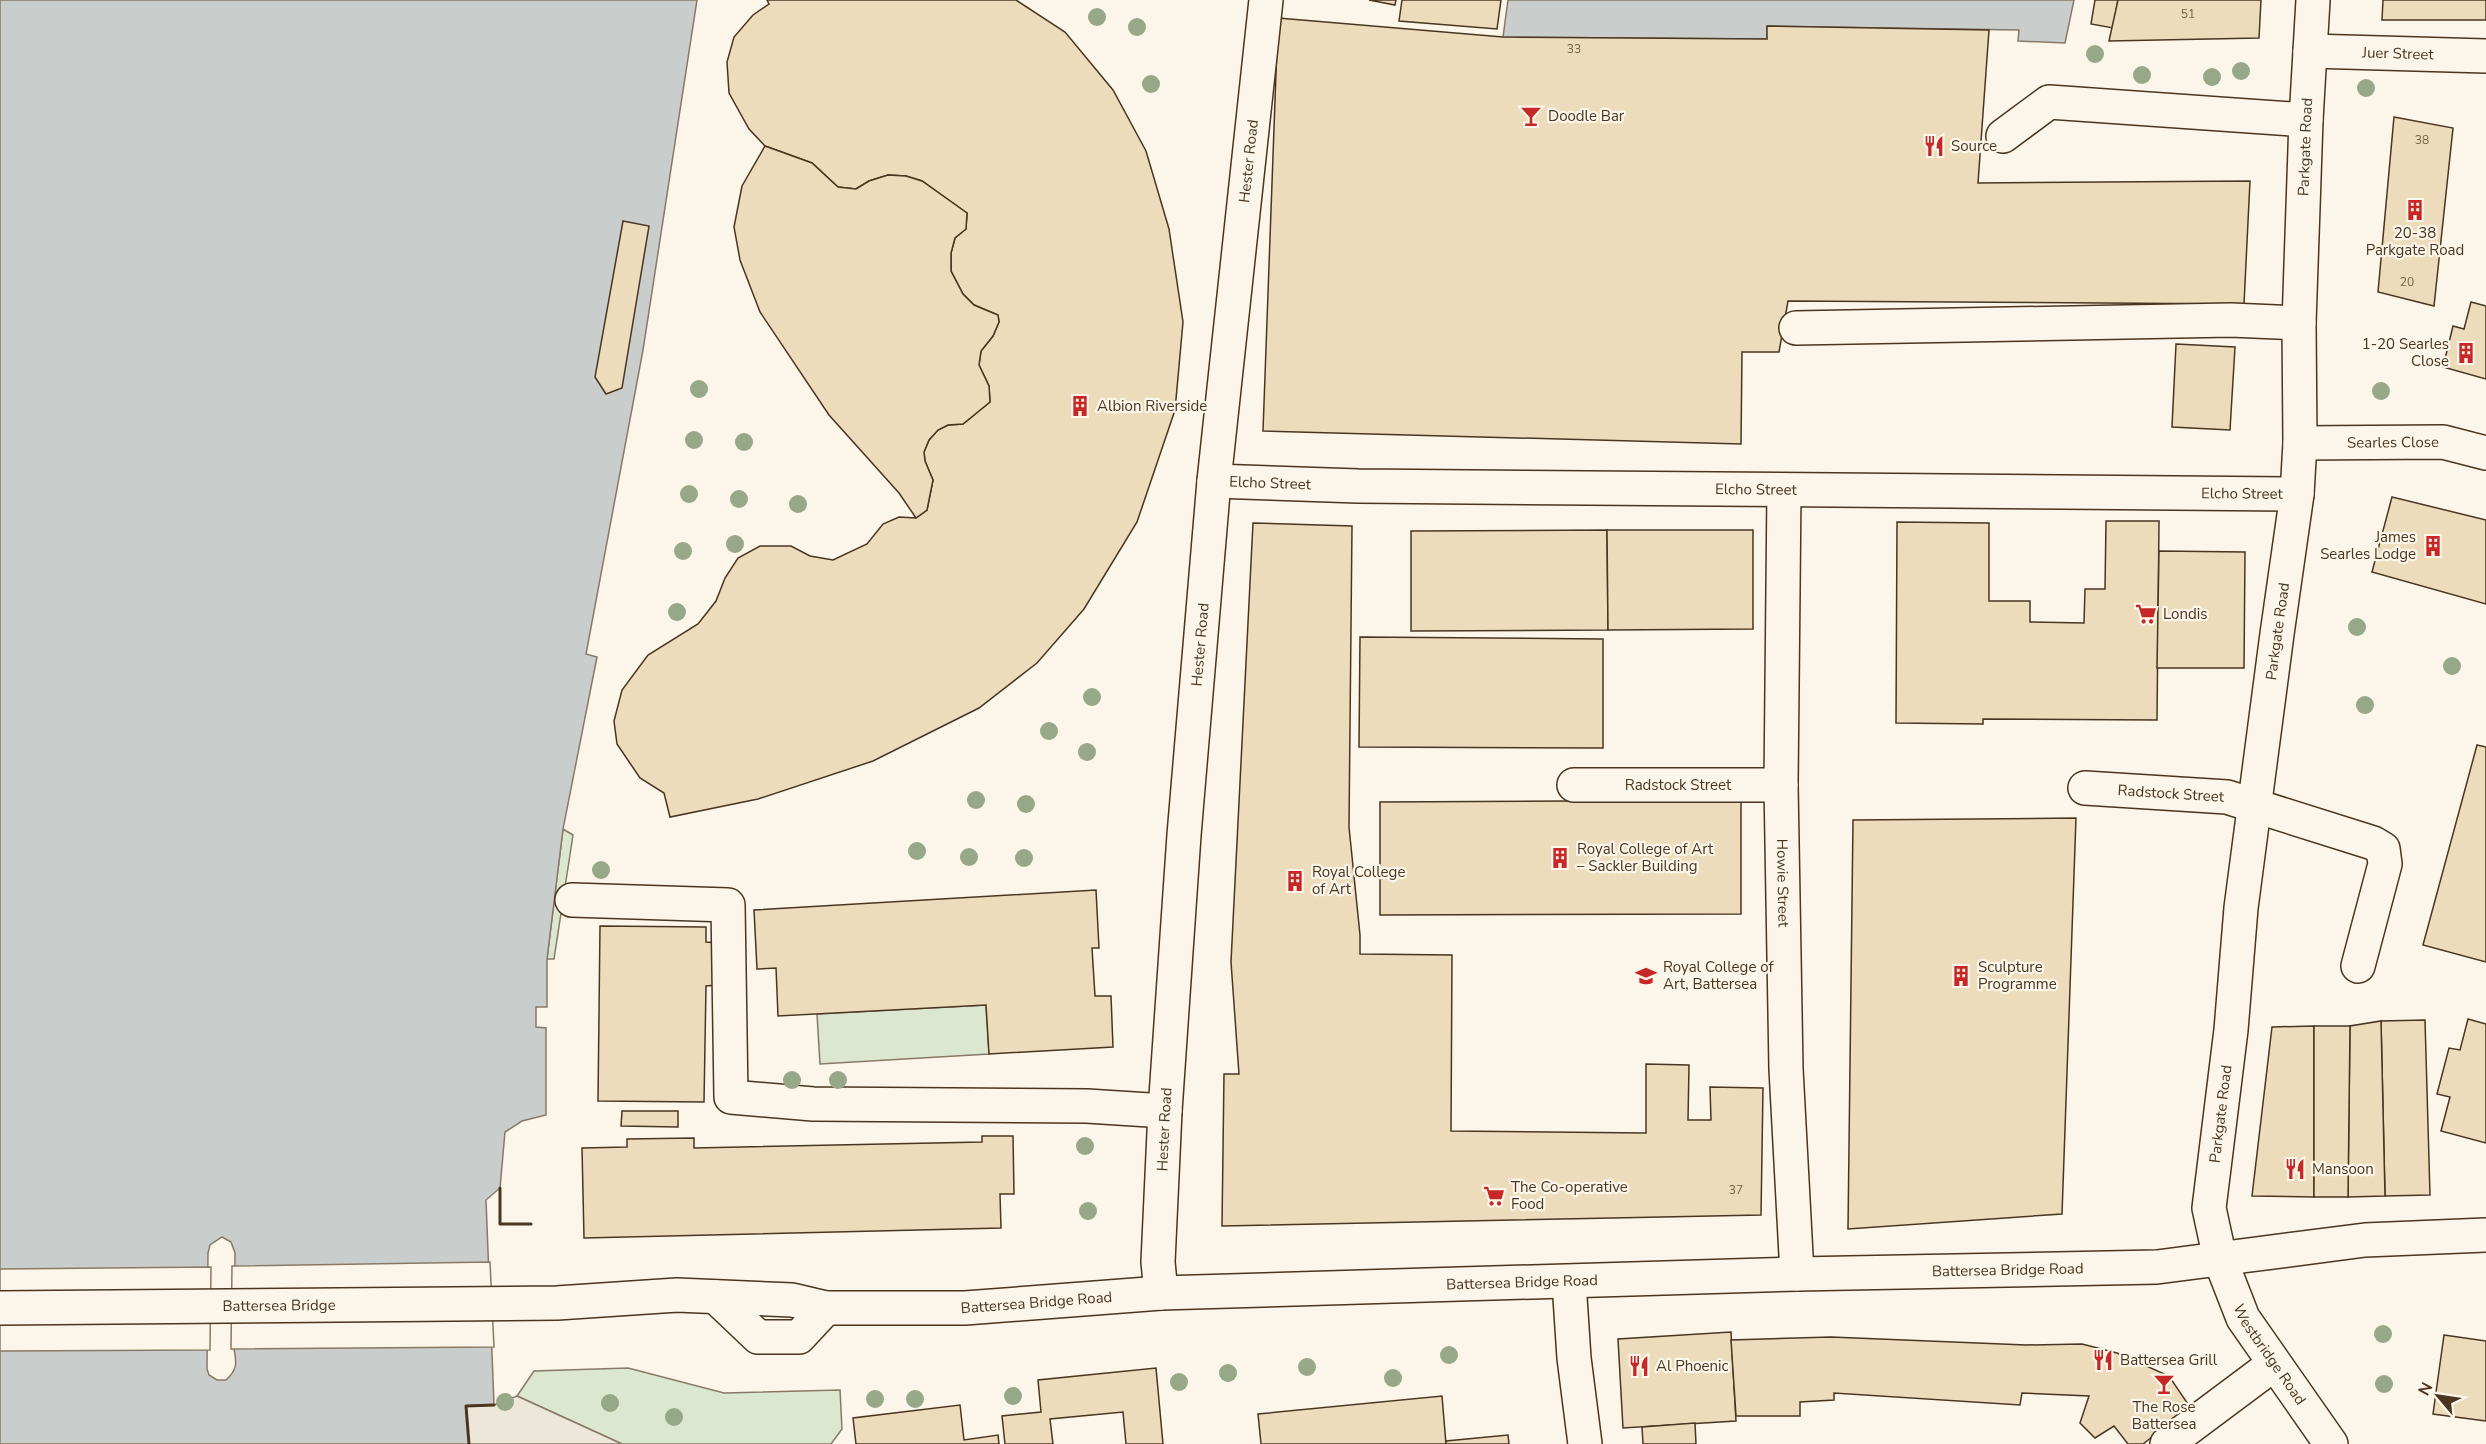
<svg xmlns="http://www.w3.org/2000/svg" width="2486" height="1444" font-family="'Nunito Sans',sans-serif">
	<rect width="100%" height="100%" fill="#fbf6e9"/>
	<g fill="#dce7d0" stroke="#887966" stroke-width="1.5">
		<path d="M563 829 573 835 554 959H547Z"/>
		<path d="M986 1005 989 1054 820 1064 817 1014Z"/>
		<path d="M628 1368 724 1393 840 1390 842 1429 831 1444H622L517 1396 534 1371Z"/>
	</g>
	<path fill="#ede7d9" stroke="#887966" stroke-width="1.5" d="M517 1396 622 1444H469L466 1406 494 1405Z"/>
	<g fill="#c9cecd" stroke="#887966" stroke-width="1.5" fill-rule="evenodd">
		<path d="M0 0H697L643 350 586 654 597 657 563 829 547 959V1007H536V1027L546 1028V1115L522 1121 505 1132 500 1188 486 1200 494 1405 466 1406 469 1444H0ZM222 1237 231 1242 235 1253 234 1349C237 1364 237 1370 226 1380H217L209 1375 207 1369 208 1253 210 1245Z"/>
		<path d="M1508 0H2074L2065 43 2018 41 2019 30 1767 26V39L1503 37Z"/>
	</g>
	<g fill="#fbf6e9" stroke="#887966" stroke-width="1.5">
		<path d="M490 1262 494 1347 231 1349 232 1266Z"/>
		<path d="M211 1267 210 1350 0 1351V1269Z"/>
	</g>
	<g fill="#ecdcbc" stroke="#4a3520" stroke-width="1.5">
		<path d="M767 0H1016L1065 32 1113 90 1146 151 1169 229 1183 322 1175 410 1137 522 1084 609 1037 663 979 708 873 761 758 799 670 817 664 793 640 778 617 744 614 721 622 690 648 655 698 624 716 601 725 578 738 558 760 546H791L810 556 833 560 867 544 883 524 899 517 916 518 927 510 933 480 925 461 924 452 929 440 938 430 948 425 963 424 990 402 989 386 979 365 981 351 993 336 999 322 998 315 974 305 963 294 951 271V253L955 238 966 229 967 213 922 181 906 176 888 175 869 181 856 189 838 187 812 163 765 146 749 129 729 93 727 62 734 37 753 15 769 4Z"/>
		<path d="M1369 0H1396L1395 5Z"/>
		<path d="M1402 0H1501L1497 29 1399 21Z"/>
		<path d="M2095 0H2118L2113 28 2091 24Z"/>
		<path d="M2118 0H2261L2259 38 2109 41Z"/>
		<path d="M2383 0H2486V20H2382Z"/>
		<path d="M1278 18 1503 37 1767 39V26L1989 30 1978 183 2250 181 2244 304 1788 301 1779 352H1742L1741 444 1263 431Z"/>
		<path d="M2394 117 2453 128 2434 306 2378 292Z"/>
		<path d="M765 146 812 163 838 187 856 189 869 181 888 175 906 176 922 181 967 213 966 229 955 238 951 253V271L963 294 974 305 998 315 999 322 993 336 981 351 979 365 989 386 990 402 963 424 948 425 938 430 929 440 924 452 925 461 933 480 927 510 916 518 899 493 829 415 760 312 740 260 734 227 742 186Z"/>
		<path d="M623 221 649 226 622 388 606 394 595 377Z"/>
		<path d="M2471 302 2486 306V379L2443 367 2453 326 2464 329Z"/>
		<path d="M2176 344 2235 347 2230 430 2172 427Z"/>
		<path d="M2392 497 2486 520V604L2372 572Z"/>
		<path d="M2106 521H2159L2157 720 1983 719V724L1896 723 1897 522 1989 523V601H2030V622L2084 623 2085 589H2105Z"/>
		<path d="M1253 523 1352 526 1349 827 1360 935V954L1452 955 1451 1131 1646 1133V1064L1689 1065 1688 1120H1711L1710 1087 1763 1088 1761 1215 1222 1226 1224 1074H1239L1231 962Z"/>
		<path d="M1607 530 1608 630 1411 631V531Z"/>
		<path d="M1607 530H1753V629L1608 630Z"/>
		<path d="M2159 551 2245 552 2244 668H2157Z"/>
		<path d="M1360 637 1603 639V748L1359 747Z"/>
		<path d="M2477 745 2486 747V962L2423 945Z"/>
		<path d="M1741 800V914L1380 915V802Z"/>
		<path d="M2076 818 2062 1214 1848 1229 1853 820Z"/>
		<path d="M1096 890 1099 948H1092L1095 996H1111L1113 1047 989 1054 986 1005 778 1016 776 968 757 969 754 910Z"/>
		<path d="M600 926 706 927V942L718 943 717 985 706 986 704 1102 598 1101Z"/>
		<path d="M2468 1019 2486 1024V1143L2441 1131 2450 1097 2437 1094 2449 1048 2460 1050Z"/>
		<path d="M2425 1020 2430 1195 2385 1196 2381 1021Z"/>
		<path d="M2381 1021 2385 1196 2348 1197 2350 1026Z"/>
		<path d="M2314 1026V1197L2252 1196 2272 1027Z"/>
		<path d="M2314 1026H2350L2348 1197H2314Z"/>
		<path d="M622 1111H678V1127L621 1126Z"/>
		<path d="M982 1136H1013L1014 1194H1000L1001 1228 584 1238 582 1148 627 1147V1139L694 1138V1148L982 1142Z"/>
		<path d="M1731 1332 1736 1421 1623 1428 1618 1339Z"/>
		<path d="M2444 1335 2486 1341V1421L2433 1414Z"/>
		<path d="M1831 1337 2026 1345 2082 1344 2117 1353 2169 1376 2190 1407 2143 1444H2128L2114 1426 2095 1438 2080 1423 2089 1396 2022 1393 2020 1405 1834 1393V1400L1800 1402V1416H1736L1731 1340Z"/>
		<path d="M1156 1368 1163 1444H1126L1123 1412 1050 1419 1053 1444H1005L1002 1416 1041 1412 1038 1380Z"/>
		<path d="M1442 1396 1446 1444H1261L1258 1414Z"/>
		<path d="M960 1405 964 1440 998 1435 999 1444H856L853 1418Z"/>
		<path d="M1695 1423 1696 1444H1643L1642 1427Z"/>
		<path d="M1508 1435 1509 1444H1446V1441Z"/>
	</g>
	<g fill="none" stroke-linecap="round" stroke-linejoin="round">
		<defs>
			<g id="minor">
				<path id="s1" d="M2310 51 2486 56"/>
				<path d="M2003 136 2049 102 2306 120"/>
				<path d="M1796 328 2231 320 2299 323"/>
				<path id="s2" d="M2300 443 2443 442 2486 453"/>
				<path id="s3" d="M1214 481 1358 486 2297 494"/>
				<path id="s4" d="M1784 490 1781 785 1786 1069 1797 1274"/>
				<path id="s5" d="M1574 785H1781"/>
				<path id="s6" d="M2085 788 2227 797 2373 843 2383 849 2385 864 2358 966"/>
				<path d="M572 900 728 905 731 1097 813 1104 1087 1106 1165 1111"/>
				<path id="s7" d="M2220 1259 2209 1208 2231 1030 2241 908 2277 634 2297 494 2300 443 2299 323 2306 120 2313 0"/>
				<path d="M1569 1282 1574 1358 1585 1444"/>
				<path id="s8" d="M1161 1293 1158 1262 1165 1111 1184 835 1214 481 1266 0"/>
				<path d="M2167 1444 2274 1364"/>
			</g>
			<g id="major">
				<path id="s9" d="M2220 1259 2243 1318 2331 1444"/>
			</g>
			<g id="highway">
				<path d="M716 1297 758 1337H799L826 1308"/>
				<path id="s10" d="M0 1308 557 1303 677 1295 792 1300 826 1308H965L1161 1293 1797 1274 2157 1267 2365 1240 2486 1235"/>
			</g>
		</defs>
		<use href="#minor" stroke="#4a3520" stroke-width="36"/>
		<use href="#major" stroke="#4a3520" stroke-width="36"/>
		<use href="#highway" stroke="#4a3520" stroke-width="36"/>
		<use href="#minor" stroke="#fbf6e9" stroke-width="33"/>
		<use href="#major" stroke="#fbf6e9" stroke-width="33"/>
		<use href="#highway" stroke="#fbf6e9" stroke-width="33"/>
		<g stroke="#4a3520" stroke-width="3">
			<path d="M500 1188V1224H531"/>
			<path d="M469 1444 466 1406 494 1405"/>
		</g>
	</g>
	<g fill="#96a887">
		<circle cx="1097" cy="17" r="9"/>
		<circle cx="1137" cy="27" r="9"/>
		<circle cx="2095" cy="54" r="9"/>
		<circle cx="2241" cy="71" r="9"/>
		<circle cx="2142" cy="75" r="9"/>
		<circle cx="2212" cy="77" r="9"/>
		<circle cx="1151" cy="84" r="9"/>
		<circle cx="2366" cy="88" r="9"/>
		<circle cx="699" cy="389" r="9"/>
		<circle cx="2381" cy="391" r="9"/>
		<circle cx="694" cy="440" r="9"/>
		<circle cx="744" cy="442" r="9"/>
		<circle cx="689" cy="494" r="9"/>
		<circle cx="739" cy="499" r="9"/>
		<circle cx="798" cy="504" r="9"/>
		<circle cx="735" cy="544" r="9"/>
		<circle cx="683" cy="551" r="9"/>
		<circle cx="677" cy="612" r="9"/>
		<circle cx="2357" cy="627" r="9"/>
		<circle cx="2452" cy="666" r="9"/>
		<circle cx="1092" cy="697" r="9"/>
		<circle cx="2365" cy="705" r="9"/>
		<circle cx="1049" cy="731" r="9"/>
		<circle cx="1087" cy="752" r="9"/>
		<circle cx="976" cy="800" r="9"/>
		<circle cx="1026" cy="804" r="9"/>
		<circle cx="917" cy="851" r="9"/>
		<circle cx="969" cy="857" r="9"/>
		<circle cx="1024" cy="858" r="9"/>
		<circle cx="601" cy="870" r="9"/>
		<circle cx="792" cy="1080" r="9"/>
		<circle cx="838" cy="1080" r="9"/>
		<circle cx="1085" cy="1146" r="9"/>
		<circle cx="1088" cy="1211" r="9"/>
		<circle cx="2383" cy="1334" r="9"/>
		<circle cx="1449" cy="1355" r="9"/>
		<circle cx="1307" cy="1367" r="9"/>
		<circle cx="1228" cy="1373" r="9"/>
		<circle cx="1393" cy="1378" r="9"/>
		<circle cx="1179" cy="1382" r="9"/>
		<circle cx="2384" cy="1384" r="9"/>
		<circle cx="1013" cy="1396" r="9"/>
		<circle cx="875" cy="1399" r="9"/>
		<circle cx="915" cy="1399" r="9"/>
		<circle cx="505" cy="1402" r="9"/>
		<circle cx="610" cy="1403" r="9"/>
		<circle cx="674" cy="1417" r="9"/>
	</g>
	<defs>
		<symbol id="bar-bare" viewBox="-9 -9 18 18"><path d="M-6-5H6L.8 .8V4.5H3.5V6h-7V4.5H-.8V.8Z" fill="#c62828" stroke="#fbf6e9" stroke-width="2.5" paint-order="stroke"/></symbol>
		<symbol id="restaurant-bare" viewBox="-9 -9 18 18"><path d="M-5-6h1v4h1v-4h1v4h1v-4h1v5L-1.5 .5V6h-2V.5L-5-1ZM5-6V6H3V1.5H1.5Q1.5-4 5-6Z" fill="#c62828" stroke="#fbf6e9" stroke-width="2.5" paint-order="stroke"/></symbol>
		<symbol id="building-bare" viewBox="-9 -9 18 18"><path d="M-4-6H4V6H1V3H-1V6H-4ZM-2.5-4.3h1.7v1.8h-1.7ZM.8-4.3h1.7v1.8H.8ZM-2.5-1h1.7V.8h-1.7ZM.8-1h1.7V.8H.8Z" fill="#c62828" stroke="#fbf6e9" stroke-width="2.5" paint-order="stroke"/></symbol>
		<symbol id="supermarket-bare" viewBox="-9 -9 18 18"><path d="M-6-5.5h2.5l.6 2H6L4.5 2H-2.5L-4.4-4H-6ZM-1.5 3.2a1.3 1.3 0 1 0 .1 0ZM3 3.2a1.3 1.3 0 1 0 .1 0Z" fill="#c62828" stroke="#fbf6e9" stroke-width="2.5" paint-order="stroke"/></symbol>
		<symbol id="university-bare" viewBox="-9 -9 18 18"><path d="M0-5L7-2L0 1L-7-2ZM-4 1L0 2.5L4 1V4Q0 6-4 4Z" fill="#c62828" stroke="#fbf6e9" stroke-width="2.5" paint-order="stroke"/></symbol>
	</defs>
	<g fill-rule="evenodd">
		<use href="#bar-bare" x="1516" y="101" width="30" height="30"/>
		<use href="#restaurant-bare" x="1919" y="131" width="30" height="30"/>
		<use href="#building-bare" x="2400" y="195" width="30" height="30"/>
		<use href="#building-bare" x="2451" y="338" width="30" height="30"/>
		<use href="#building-bare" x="1065" y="391" width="30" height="30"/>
		<use href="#building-bare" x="2418" y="531" width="30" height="30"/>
		<use href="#supermarket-bare" x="2131" y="599" width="30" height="30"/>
		<use href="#building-bare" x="1545" y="843" width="30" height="30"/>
		<use href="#building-bare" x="1280" y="866" width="30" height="30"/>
		<use href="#university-bare" x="1631" y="961" width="30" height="30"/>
		<use href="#building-bare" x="1946" y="961" width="30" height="30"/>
		<use href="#restaurant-bare" x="2280" y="1154" width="30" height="30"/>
		<use href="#supermarket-bare" x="1479" y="1181" width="30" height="30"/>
		<use href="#restaurant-bare" x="2088" y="1345" width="30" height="30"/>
		<use href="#restaurant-bare" x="1624" y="1351" width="30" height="30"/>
		<use href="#bar-bare" x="2149" y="1369" width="30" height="30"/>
	</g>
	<g text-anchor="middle" stroke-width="4.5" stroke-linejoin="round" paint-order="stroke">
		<g font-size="12" fill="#725f47">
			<text x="2188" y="18">51</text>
			<text x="1574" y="53">33</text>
			<text x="2422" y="144">38</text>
			<text x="2407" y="286">20</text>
			<text x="1736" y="1194">37</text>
		</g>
		<g font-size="15" fill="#4a3520" stroke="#fbf6e9">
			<text dy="5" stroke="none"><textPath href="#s1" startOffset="88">Juer Street</textPath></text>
			<text dy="5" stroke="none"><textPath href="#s7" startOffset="1119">Parkgate Road</textPath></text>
			<text dy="5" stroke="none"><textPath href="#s8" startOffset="1136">Hester Road</textPath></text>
			<text dy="5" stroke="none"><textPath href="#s2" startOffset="93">Searles Close</textPath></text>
			<text dy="5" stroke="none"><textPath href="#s3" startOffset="56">Elcho Street</textPath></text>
			<text dy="5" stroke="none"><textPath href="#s3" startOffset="542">Elcho Street</textPath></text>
			<text dy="5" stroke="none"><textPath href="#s3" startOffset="1028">Elcho Street</textPath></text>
			<text dy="5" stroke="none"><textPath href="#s7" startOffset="633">Parkgate Road</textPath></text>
			<text dy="5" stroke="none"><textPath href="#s8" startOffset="650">Hester Road</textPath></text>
			<text dy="5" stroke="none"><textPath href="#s5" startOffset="104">Radstock Street</textPath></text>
			<text dy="5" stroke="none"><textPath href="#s6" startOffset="86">Radstock Street</textPath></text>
			<text dy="5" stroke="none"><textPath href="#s4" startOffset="393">Howie Street</textPath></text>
			<text dy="5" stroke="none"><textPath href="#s7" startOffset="147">Parkgate Road</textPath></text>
			<text dy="5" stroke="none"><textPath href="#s8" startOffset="164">Hester Road</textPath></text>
			<text dy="5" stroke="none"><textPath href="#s10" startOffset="2010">Battersea Bridge Road</textPath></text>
			<text dy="5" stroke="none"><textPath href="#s10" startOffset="1524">Battersea Bridge Road</textPath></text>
			<text dy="5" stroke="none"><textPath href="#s10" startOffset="1038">Battersea Bridge Road</textPath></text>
			<text dy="5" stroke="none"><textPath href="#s10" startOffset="279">Battersea Bridge</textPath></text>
			<text dy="5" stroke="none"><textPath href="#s9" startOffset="108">Westbridge Road</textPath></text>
		</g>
		<g font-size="15" fill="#4a3520" stroke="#fbf6e9" text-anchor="start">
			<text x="1548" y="121">Doodle Bar</text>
			<text x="1951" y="151">Source</text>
			<text x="2415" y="238" text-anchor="middle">20-38<tspan x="2415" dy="17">Parkgate Road</tspan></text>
			<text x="2449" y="349" text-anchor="end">1-20 Searles<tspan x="2449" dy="17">Close</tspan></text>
			<text x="1097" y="411">Albion Riverside</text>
			<text x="2416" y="542" text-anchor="end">James<tspan x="2416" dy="17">Searles Lodge</tspan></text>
			<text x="2163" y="619">Londis</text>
			<text x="1577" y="854">Royal College of Art<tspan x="1577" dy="17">– Sackler Building</tspan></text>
			<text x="1312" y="877">Royal College<tspan x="1312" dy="17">of Art</tspan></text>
			<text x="1663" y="972">Royal College of<tspan x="1663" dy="17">Art, Battersea</tspan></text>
			<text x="1978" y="972">Sculpture<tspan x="1978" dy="17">Programme</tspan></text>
			<text x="2312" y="1174">Mansoon</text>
			<text x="1511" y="1192">The Co-operative<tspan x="1511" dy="17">Food</tspan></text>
			<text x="2120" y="1365">Battersea Grill</text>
			<text x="1656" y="1371">Al Phoenic</text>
			<text x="2164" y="1412" text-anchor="middle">The Rose<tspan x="2164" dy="17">Battersea</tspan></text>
		</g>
	</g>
	<g transform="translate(2438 1396) rotate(299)" stroke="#fbf6e9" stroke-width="4.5" paint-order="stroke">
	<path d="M0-4.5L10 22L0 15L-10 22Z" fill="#4a3520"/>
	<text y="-9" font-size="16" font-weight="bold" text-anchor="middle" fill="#4a3520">N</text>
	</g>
</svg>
